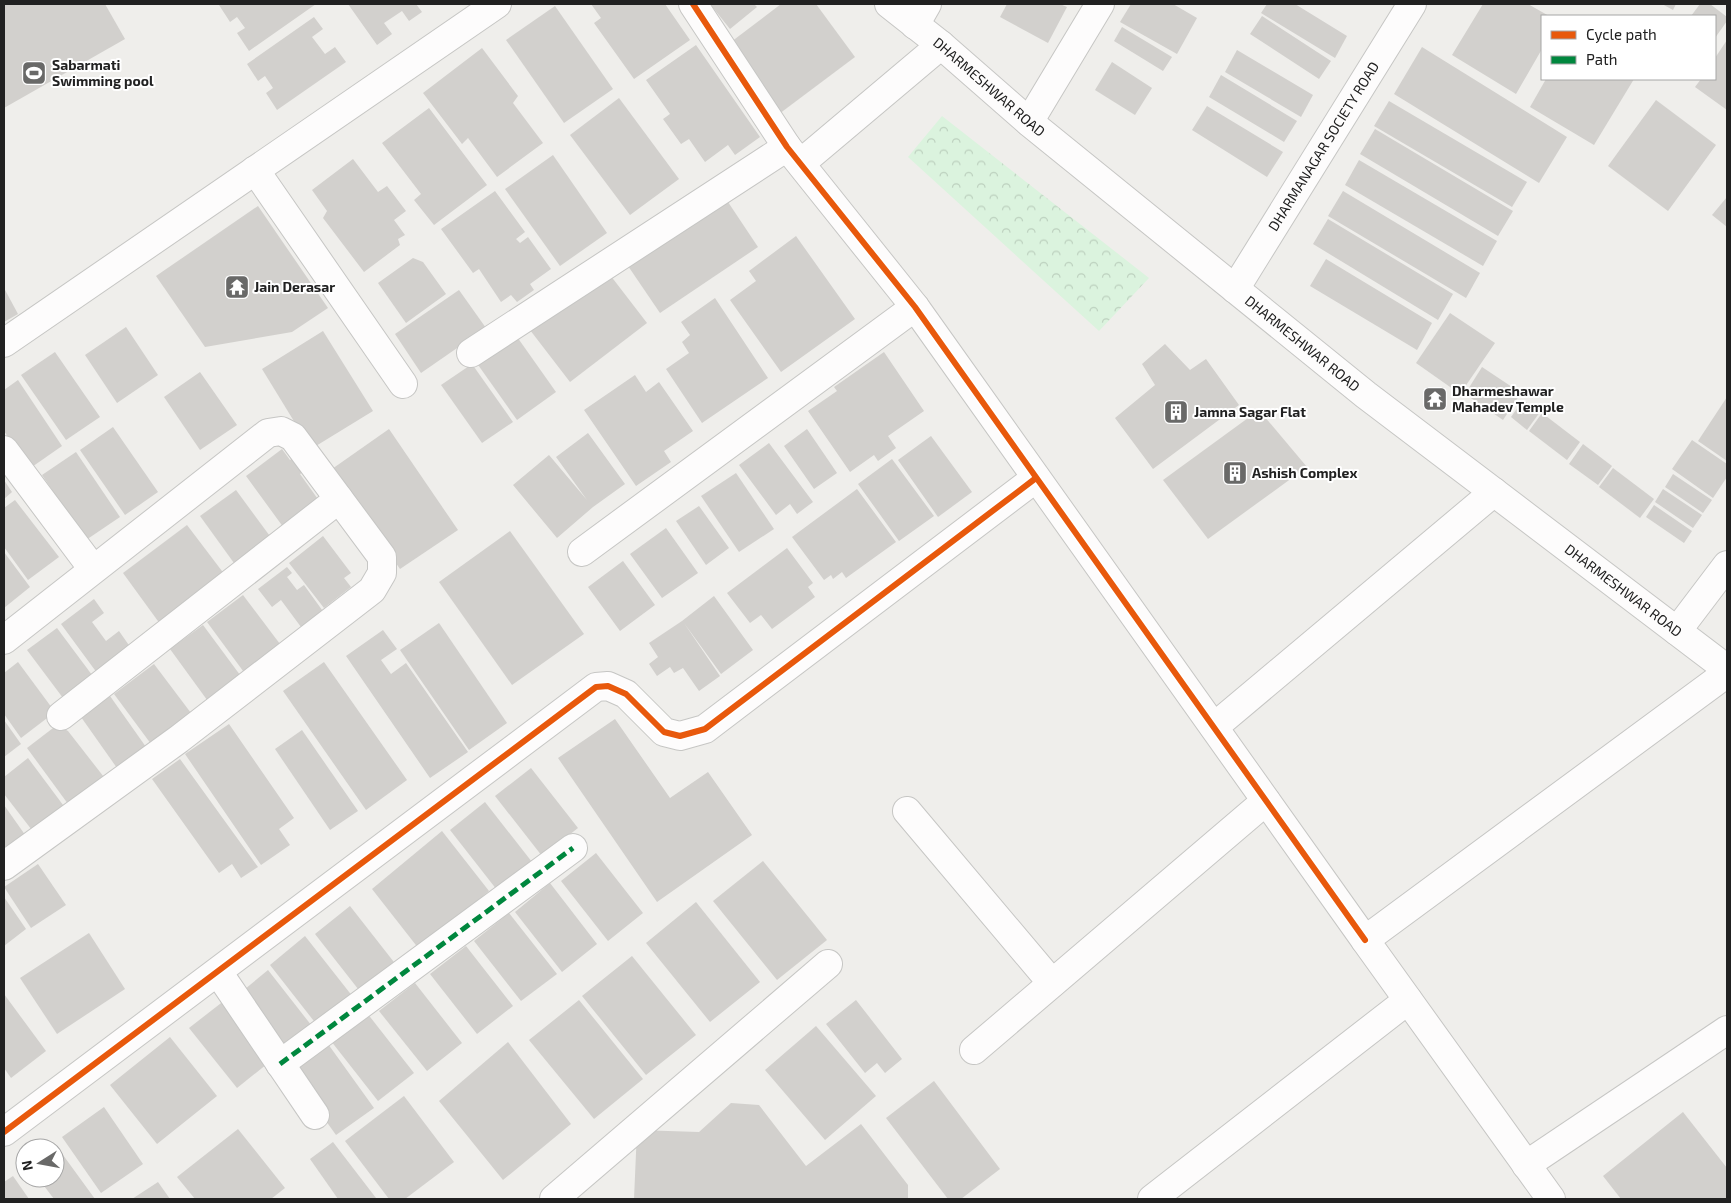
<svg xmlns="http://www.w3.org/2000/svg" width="1731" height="1203" font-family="'Exo 2',sans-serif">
	<defs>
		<pattern id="park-crowns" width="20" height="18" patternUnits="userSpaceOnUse" patternTransform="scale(1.25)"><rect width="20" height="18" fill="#dbf3de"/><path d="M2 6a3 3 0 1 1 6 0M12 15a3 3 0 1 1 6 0" fill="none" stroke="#bcd0be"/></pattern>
	</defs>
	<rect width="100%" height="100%" fill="#efeeeb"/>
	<path fill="url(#park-crowns)" d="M942 116 1149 278 1099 331 908 157Z"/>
	<g fill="#d2d0cd">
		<path d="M4 4H105L125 39 4 108Z"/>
		<path d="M220 4H316L249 51 237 33 245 28 237 17 230 22 219 5Z"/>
		<path d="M348 4H416L422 12 409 21 402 11 384 23 392 34 377 45Z"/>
		<path d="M591 4H665L690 40 634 79 594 23 601 18Z"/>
		<path d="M710 4H754L757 7 730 29Z"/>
		<path d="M781 4H816L855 57 779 114 727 45Z"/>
		<path d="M1007 4H1060L1067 7 1048 43 1000 17Z"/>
		<path d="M1131 4H1173L1197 18 1177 54 1120 22Z"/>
		<path d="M1267 4H1295L1347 36 1335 58 1261 13Z"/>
		<path d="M1483 4H1528L1549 16H1542V49L1516 94 1452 55Z"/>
		<path d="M1662 4H1676L1673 10Z"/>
		<path d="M1700 4H1710L1727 17V21L1715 38V16H1691Z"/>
		<path d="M555 6 613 89 564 123 506 40Z"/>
		<path d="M1262 16 1331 61 1319 79 1250 34Z"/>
		<path d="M314 17 323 29 312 37 325 54 335 47 346 62 277 110 266 93 273 88 265 76 258 81 247 64Z"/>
		<path d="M1122 27 1172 57 1163 71 1114 41Z"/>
		<path d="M1727 40V110L1695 87 1701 79H1715V58Z"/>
		<path d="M696 45 760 137 735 155 728 145 705 162 689 139 681 144 663 119 670 114 646 80Z"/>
		<path d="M1422 47 1567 137 1539 183 1394 94Z"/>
		<path d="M482 48 518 96 513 103 543 143 497 177 468 138 462 144 423 93Z"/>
		<path d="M1237 50 1313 95 1301 117 1225 72Z"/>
		<path d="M1112 62 1152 88 1135 115 1095 90Z"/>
		<path d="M1221 75 1297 121 1284 142 1209 97Z"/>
		<path d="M1546 79H1634L1594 145 1530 107Z"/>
		<path d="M619 98 679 179 630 215 570 135Z"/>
		<path d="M1656 100 1716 145 1668 211 1608 166Z"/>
		<path d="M1389 101 1527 182 1512 207 1374 126Z"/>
		<path d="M1207 106 1283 152 1267 177 1192 130Z"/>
		<path d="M429 108 487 185 434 225 414 200 421 194 382 143Z"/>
		<path d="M1375 129 1513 211 1498 236 1360 154Z"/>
		<path d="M553 155 607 233 560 266 505 189Z"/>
		<path d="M353 159 378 192 387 186 406 211 394 220 405 235 398 239 400 245 364 272 323 218 327 211 312 190Z"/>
		<path d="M1359 160 1497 241 1483 266 1345 185Z"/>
		<path d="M495 191 525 232 516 239 520 243 528 237 551 269 530 284 534 290 517 302 511 295 501 302 479 269 473 273 441 229Z"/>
		<path d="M1343 191 1480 273 1466 298 1328 216Z"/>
		<path d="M724 196 758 247 660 313 626 263Z"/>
		<path d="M1727 197V227L1712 215Z"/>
		<path d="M258 206 328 308 292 332 205 347 156 276Z"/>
		<path d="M1328 219 1453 294 1438 320 1313 244Z"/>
		<path d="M796 236 855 319 781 372 730 300 756 281 749 271Z"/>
		<path d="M413 258 423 262 446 294 406 323 378 283Z"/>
		<path d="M1326 259 1432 323 1417 350 1310 286Z"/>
		<path d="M607 271 647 323 570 382 530 330Z"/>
		<path d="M4 288 18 314 4 322Z"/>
		<path d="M459 290 486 328 421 373 395 334Z"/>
		<path d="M715 298 768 378 702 423 666 369 689 353 682 342 690 335 681 322Z"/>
		<path d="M1450 313 1495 343 1460 394 1416 363Z"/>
		<path d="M126 327 158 375 117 403 85 355Z"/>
		<path d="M323 331 373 411 311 449 262 369Z"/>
		<path d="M515 334 556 392 517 420 476 362Z"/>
		<path d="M1165 344 1190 370 1206 359 1239 405 1153 469 1115 418 1155 385 1142 364Z"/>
		<path d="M55 352 100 417 66 440 21 375Z"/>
		<path d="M884 352 924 411 888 436 896 448 878 461 874 455 850 472 808 411 837 391 834 387Z"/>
		<path d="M472 364 513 422 482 443 441 385Z"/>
		<path d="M1482 367 1521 393 1503 420 1465 394Z"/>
		<path d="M200 372 237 425 200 450 164 397Z"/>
		<path d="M635 375 646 392 659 382 693 431 664 451 671 462 636 486 584 410Z"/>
		<path d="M18 380 62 446 29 469 4 431V390Z"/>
		<path d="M1727 397V461L1698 441Z"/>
		<path d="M1523 400 1540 412 1527 430 1511 417Z"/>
		<path d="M1259 410 1307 467 1208 539 1163 480Z"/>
		<path d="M1542 413 1580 442 1567 460 1529 431Z"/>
		<path d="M113 427 158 492 125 515 80 450Z"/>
		<path d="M389 429 458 530 400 569 332 469Z"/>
		<path d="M807 429 837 473 814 489 784 446Z"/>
		<path d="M588 433 625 484 593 507 557 538 513 485 549 455 587 500 556 457Z"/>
		<path d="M931 436 972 492 938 517 898 460Z"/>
		<path d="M1692 440 1727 464V477L1713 498 1672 469Z"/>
		<path d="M769 443 813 502 797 514 790 504 776 515 739 465Z"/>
		<path d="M1583 444 1612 466 1598 485 1569 464Z"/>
		<path d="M282 449 290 460 297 455 308 469 300 474 325 509 289 535 246 476Z"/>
		<path d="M76 452 120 517 86 540 42 475Z"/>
		<path d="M892 459 934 516 899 541 858 484Z"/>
		<path d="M1613 468 1654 499 1640 518 1599 487Z"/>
		<path d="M736 473 774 529 739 552 701 496Z"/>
		<path d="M1673 474 1712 500 1703 513 1665 487Z"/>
		<path d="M4 480 12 492 4 499Z"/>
		<path d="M857 489 896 542 846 578 842 572 833 579 831 575 824 580 792 537Z"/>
		<path d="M1663 489 1702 515 1693 528 1655 502Z"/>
		<path d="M236 490 275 543 239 570 200 516Z"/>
		<path d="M15 500 59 557 28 580 4 547V508Z"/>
		<path d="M1654 505 1692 531 1684 543 1646 517Z"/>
		<path d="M699 506 729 548 706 565 676 521Z"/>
		<path d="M187 525 228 579 163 628 123 573Z"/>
		<path d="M666 528 698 573 662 598 630 554Z"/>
		<path d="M510 531 584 634 512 685 439 582Z"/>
		<path d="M323 536 351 573 344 578 351 587 324 608 289 563Z"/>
		<path d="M787 548 813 583 808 587 815 597 772 629 761 615 750 623 727 593Z"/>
		<path d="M4 552 30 587 4 608Z"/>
		<path d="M623 561 655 605 620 631 588 587Z"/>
		<path d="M287 567 292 573 287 577 297 590 304 585 330 621 301 643 294 632 301 627 281 600 272 607 258 589Z"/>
		<path d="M243 595 283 648 246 675 207 622Z"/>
		<path d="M714 596 753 650 721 674 684 623 720 676 699 691 683 668 674 673 670 667 657 676 649 664 658 657 649 643 682 621Z"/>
		<path d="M94 599 104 613 92 622 106 641 119 631 133 651 100 677 61 624Z"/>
		<path d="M439 623 507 723 469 750 400 650Z"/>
		<path d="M203 625 243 679 210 704 170 649Z"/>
		<path d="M57 628 92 675 63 698 27 650Z"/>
		<path d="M383 630 397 649 381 660 391 674 406 663 468 752 430 778 346 656Z"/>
		<path d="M18 662 55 712 21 738 4 714V673Z"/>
		<path d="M324 662 407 780 366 810 283 691Z"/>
		<path d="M154 664 194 717 154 748 114 694Z"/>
		<path d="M110 696 146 747 117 768 81 717Z"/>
		<path d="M615 719 670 798 708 772 752 835 657 902 558 758Z"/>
		<path d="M4 720 21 744 4 757Z"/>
		<path d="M229 724 294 818 279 829 290 845 261 865 185 754Z"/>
		<path d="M57 725 68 731 107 781 71 808 27 748Z"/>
		<path d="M302 730 358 811 330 830 275 749Z"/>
		<path d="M28 758 66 809 35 834 4 794V777Z"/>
		<path d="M180 759 258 867 241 878 232 864 219 873 152 779Z"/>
		<path d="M531 768 578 828 542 856 495 796Z"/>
		<path d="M485 802 532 862 497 890 450 830Z"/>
		<path d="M4 805 28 839 4 857Z"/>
		<path d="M442 831 489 891 419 949 372 889Z"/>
		<path d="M596 853 643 913 608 941 561 881Z"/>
		<path d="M763 861 827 940 777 980 713 901Z"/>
		<path d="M38 864 66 905 31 928 4 887Z"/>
		<path d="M550 883 597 944 562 972 515 912Z"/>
		<path d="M4 897 26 929 4 946Z"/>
		<path d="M696 902 760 982 710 1022 646 943Z"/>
		<path d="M350 906 397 966 362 994 315 934Z"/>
		<path d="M509 913 557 974 521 1001 474 941Z"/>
		<path d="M89 933 125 989 57 1034 20 978Z"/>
		<path d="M305 936 353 997 317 1025 270 965Z"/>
		<path d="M466 946 513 1006 477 1034 430 974Z"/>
		<path d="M632 956 696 1035 646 1075 582 996Z"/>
		<path d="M268 970 315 1030 283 1054 239 994Z"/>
		<path d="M415 983 462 1043 427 1071 379 1011Z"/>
		<path d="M4 994 46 1051 11 1078 4 1068Z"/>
		<path d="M225 1000 272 1060 237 1088 189 1028Z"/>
		<path d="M579 1000 643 1079 594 1119 529 1040Z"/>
		<path d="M856 1000 902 1059 885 1073 877 1063 865 1073 826 1024Z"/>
		<path d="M367 1013 414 1073 378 1101 331 1041Z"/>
		<path d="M816 1026 876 1096 825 1140 765 1070Z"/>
		<path d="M170 1037 217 1096 157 1144 110 1085Z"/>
		<path d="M508 1042 571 1124 503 1180 439 1101Z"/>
		<path d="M328 1044 374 1108 336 1135 290 1071Z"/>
		<path d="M934 1081 1000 1169 961 1199H948L886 1118Z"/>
		<path d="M404 1096 454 1162 405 1199H389L345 1141Z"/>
		<path d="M731 1103 759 1105 806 1166 861 1124 908 1185V1199H634L637 1130 699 1132Z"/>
		<path d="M104 1107 143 1164 101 1193 62 1137Z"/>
		<path d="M1683 1112 1727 1168V1199H1621L1603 1176Z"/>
		<path d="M238 1129 285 1188 271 1199H195L177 1177Z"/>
		<path d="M333 1142 376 1198 373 1199H338L310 1159Z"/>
		<path d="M55 1144 95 1199H54L38 1178H55V1148H49Z"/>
		<path d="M13 1176 29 1199H4V1182Z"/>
		<path d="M158 1182 170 1199H132Z"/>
	</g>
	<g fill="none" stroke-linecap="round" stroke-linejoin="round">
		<defs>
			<g id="minor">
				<path d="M693 4 787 147 915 307 1365 940"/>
				<path id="s1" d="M889 4 941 45 1029 122 1366 395 1727 669"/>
				<path d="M915 25 927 4"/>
				<path d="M1029 122 1100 4"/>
				<path d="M801 163 941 45"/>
				<path d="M255 170 403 384"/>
				<path id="s2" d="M1235 289 1412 4"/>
				<path d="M4 343 497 4"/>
				<path d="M471 353 787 147"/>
				<path d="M4 450 93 569"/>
				<path d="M582 552 915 307"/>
				<path d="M1677 631 1727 565"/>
				<path d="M4 640 268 433 281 431 293 437 382 557V573L372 590 179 739 4 866"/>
				<path d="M61 716 339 499"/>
				<path d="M1214 727 1494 492"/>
				<path d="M907 811 1052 983"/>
				<path d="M218 972 315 1115"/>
				<path d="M974 1050 1266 801"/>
				<path d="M280 1064 573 848"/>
				<path d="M4 1132 596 687 608 686 626 694 664 732 680 736 705 729 1036 478"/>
				<path d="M1526 1165 1727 1030"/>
				<path d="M554 1199 828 964"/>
				<path d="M1152 1199 1408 1000"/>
				<path d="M1551 1199 1365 940 1727 673"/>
			</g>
		</defs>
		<use href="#minor" stroke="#c6c6c4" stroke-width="30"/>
		<use href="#minor" stroke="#fdfcfc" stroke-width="28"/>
		<path stroke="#00873e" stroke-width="5" stroke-dasharray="10 5" stroke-linecap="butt" d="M280 1064 573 848"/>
		<defs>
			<g id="cycleway">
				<path d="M693 4 787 147 915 307 1365 940"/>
				<path d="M4 1132 596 687 608 686 626 694 664 732 680 736 705 729 1036 478"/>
			</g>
		</defs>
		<use href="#cycleway" stroke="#fff" stroke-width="9"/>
		<use href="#cycleway" stroke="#e8590c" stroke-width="6"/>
	</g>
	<defs>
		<symbol id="stadium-square" viewBox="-11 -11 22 22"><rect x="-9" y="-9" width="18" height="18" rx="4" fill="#696968" stroke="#fff"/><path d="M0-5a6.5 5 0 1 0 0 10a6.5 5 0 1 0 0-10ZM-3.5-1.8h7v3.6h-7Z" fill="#fff"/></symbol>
		<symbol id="temple-square" viewBox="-11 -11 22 22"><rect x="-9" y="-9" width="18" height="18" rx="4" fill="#696968" stroke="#fff"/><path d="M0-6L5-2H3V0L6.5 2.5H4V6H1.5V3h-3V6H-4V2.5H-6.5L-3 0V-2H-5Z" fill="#fff"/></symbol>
		<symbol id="building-square" viewBox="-11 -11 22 22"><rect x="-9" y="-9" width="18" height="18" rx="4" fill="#696968" stroke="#fff"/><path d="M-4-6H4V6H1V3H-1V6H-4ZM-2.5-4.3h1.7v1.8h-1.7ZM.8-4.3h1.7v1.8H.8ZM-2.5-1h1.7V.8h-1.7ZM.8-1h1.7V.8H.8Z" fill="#fff"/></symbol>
	</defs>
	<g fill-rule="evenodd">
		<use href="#stadium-square" x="20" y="59" width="28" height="28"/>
		<use href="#temple-square" x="223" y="273" width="28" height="28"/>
		<use href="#temple-square" x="1421" y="385" width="28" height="28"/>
		<use href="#building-square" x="1162" y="398" width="28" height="28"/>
		<use href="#building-square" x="1221" y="459" width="28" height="28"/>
	</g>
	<g text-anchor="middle" stroke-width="4" stroke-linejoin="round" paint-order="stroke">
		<g font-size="14" font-weight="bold" fill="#212121" stroke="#fff" text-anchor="start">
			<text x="52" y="70">Sabarmati<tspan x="52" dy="16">Swimming pool</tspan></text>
			<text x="254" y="292">Jain Derasar</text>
			<text x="1452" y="396">Dharmeshawar<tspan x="1452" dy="16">Mahadev Temple</tspan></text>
			<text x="1194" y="417">Jamna Sagar Flat</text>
			<text x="1252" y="478">Ashish Complex</text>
		</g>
		<g font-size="14" fill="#212121" stroke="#fff">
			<text dy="5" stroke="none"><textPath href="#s1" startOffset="130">DHARMESHWAR ROAD</textPath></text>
			<text dy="5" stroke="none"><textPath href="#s2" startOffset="168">DHARMANAGAR SOCIETY ROAD</textPath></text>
			<text dy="5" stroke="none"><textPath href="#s1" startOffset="535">DHARMESHWAR ROAD</textPath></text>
			<text dy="5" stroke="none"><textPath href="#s1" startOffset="940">DHARMESHWAR ROAD</textPath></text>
		</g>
	</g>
	<rect width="1731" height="1203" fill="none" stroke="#212121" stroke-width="10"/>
	<rect x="1541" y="15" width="175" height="65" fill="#ffffff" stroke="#a6a6a6"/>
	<rect x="1551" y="31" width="25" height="8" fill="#e8590c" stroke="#a6a6a6"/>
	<text x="1586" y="40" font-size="15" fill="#212121">Cycle path</text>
	<rect x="1551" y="56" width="25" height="8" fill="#00873e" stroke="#a6a6a6"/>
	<text x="1586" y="65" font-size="15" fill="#212121">Path</text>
	<g transform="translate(40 1163) rotate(259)"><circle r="24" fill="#ffffff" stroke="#a6a6a6"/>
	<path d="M0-4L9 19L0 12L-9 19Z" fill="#696968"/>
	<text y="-8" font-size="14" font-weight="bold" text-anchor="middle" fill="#212121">N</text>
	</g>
</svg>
